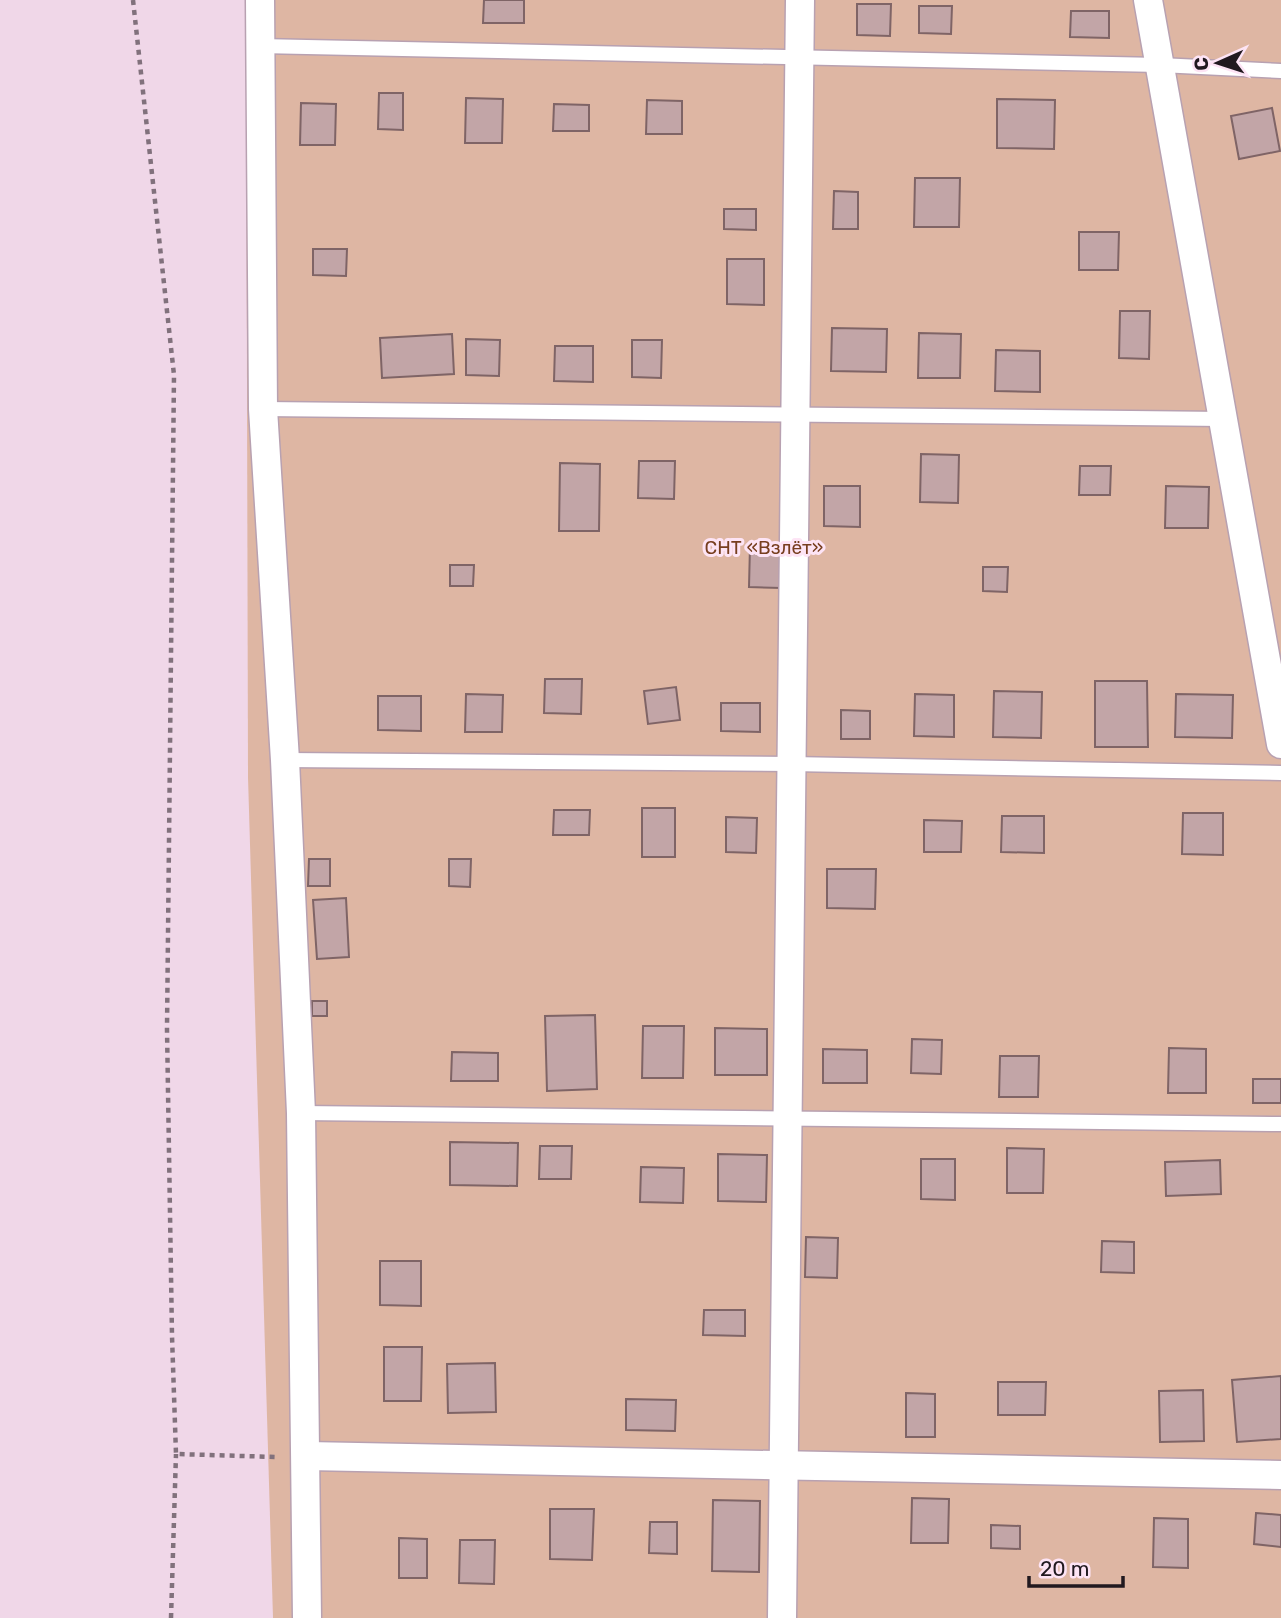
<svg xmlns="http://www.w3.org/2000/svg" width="1281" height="1618" font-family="Rubik,sans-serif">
	<rect width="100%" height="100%" fill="#f0d7e8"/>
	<path fill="#deb6a3" d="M246 0H1281V1618H273L248 777Z"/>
	<g fill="#c2a5a7" stroke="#7f6466" stroke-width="2">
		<path d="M484 0H524V23H483Z"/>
		<path d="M857 4H891L890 36 857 35Z"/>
		<path d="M919 6H952L951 34 919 33Z"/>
		<path d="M1071 11H1109V38L1070 37Z"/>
		<path d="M379 93H403V130L378 129Z"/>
		<path d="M466 98 503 99 502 143H465Z"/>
		<path d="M997 99 1055 100 1054 149 997 148Z"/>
		<path d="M647 100 682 101V134H646Z"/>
		<path d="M301 103 336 104 335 145H300Z"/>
		<path d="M554 104 589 105V131H553Z"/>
		<path d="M1272 108 1280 151 1239 159 1231 116Z"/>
		<path d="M915 178H960L959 227H914Z"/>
		<path d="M834 191 858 192V229H833Z"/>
		<path d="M724 209H756V230L724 229Z"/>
		<path d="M1079 232H1119L1118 270H1079Z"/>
		<path d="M313 249H347L346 276 313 275Z"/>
		<path d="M727 259H764V305L727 304Z"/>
		<path d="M1120 311H1150L1149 359 1119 358Z"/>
		<path d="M832 328 887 329 886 372 831 371Z"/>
		<path d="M919 333 961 334 960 378H918Z"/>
		<path d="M452 334 454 374 382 378 380 338Z"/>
		<path d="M466 339 500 340 499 376 466 375Z"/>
		<path d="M632 340H662L661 378 632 377Z"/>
		<path d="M555 346H593V382L554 381Z"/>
		<path d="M996 350 1040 351V392L995 391Z"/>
		<path d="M921 454 959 455 958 503 920 502Z"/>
		<path d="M639 461H675L674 499 638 498Z"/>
		<path d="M560 463 600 464 599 531H559Z"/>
		<path d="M1080 466H1111L1110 495H1079Z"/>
		<path d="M824 486H860V527L824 526Z"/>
		<path d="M1166 486 1209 487 1208 528H1165Z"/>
		<path d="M750 546H781V588L749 587Z"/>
		<path d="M450 565H474L473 586H450Z"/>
		<path d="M983 567H1008L1007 592 983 591Z"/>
		<path d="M545 679H582L581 714 544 713Z"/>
		<path d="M1095 681H1147L1148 747H1095Z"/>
		<path d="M676 687 680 720 648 724 644 691Z"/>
		<path d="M994 691 1042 692 1041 738 993 737Z"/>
		<path d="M466 694 503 695 502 732H465Z"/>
		<path d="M915 694 954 695V737L914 736Z"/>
		<path d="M1176 694 1233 695 1232 738 1175 737Z"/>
		<path d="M378 696H421V731L378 730Z"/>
		<path d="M721 703H760V732L721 731Z"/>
		<path d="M841 710 870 711V739H841Z"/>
		<rect x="642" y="808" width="33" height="49"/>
		<path d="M554 810H590L589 835H553Z"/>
		<path d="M1183 813H1223V855L1182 854Z"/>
		<path d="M1002 816H1044V853L1001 852Z"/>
		<path d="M726 817 757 818 756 853 726 852Z"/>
		<path d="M924 820 962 821 961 852H924Z"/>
		<path d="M309 859H330V886H308Z"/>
		<path d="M449 859H471L470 887 449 886Z"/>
		<path d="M827 869H876L875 909 827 908Z"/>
		<path d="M346 898 349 957 317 959 313 900Z"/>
		<rect x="312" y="1001" width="15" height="15"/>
		<path d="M595 1015 597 1089 547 1091 545 1016Z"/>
		<path d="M643 1026H684L683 1078H642Z"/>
		<path d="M715 1028 767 1029V1075H715Z"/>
		<path d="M912 1039 942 1040 941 1074 911 1073Z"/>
		<path d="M1169 1048 1206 1049V1093H1168Z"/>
		<path d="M823 1049 867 1050V1083H823Z"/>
		<path d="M452 1052 498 1053V1081H451Z"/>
		<path d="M1000 1056H1039L1038 1097H999Z"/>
		<rect x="1253" y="1079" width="28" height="24"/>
		<path d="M450 1142 518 1143 517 1186 450 1185Z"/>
		<path d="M540 1146H572L571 1179H539Z"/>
		<path d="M1007 1148 1044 1149 1043 1193H1007Z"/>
		<path d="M718 1154 767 1155 766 1202 718 1201Z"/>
		<path d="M921 1159H955V1200L921 1199Z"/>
		<path d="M1220 1160 1221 1194 1166 1196 1165 1162Z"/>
		<path d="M641 1167 684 1168 683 1203 640 1202Z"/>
		<path d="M806 1237 838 1238 837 1278 805 1277Z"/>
		<path d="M1102 1241 1134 1242V1273L1101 1272Z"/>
		<path d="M380 1261H421V1306L380 1305Z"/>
		<path d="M704 1310H745V1336L703 1335Z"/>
		<path d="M384 1347H422L421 1401H384Z"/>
		<path d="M495 1363 496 1412 448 1413 447 1364Z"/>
		<path d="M1281 1376V1439L1237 1442 1232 1380Z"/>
		<path d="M998 1382H1046L1045 1415H998Z"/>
		<path d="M1203 1390 1204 1441 1160 1442 1159 1391Z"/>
		<path d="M906 1393 935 1394V1437H906Z"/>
		<path d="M626 1399 676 1400 675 1431 626 1430Z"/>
		<path d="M912 1498 949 1499 948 1543H911Z"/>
		<path d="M713 1500 760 1501 759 1572 712 1571Z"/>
		<path d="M550 1509H594L592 1560 550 1559Z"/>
		<path d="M1256 1513 1281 1515V1547L1254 1544Z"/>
		<path d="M1154 1518 1188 1519V1568L1153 1567Z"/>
		<path d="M650 1522H677V1554L649 1553Z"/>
		<path d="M991 1525 1020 1526V1549L991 1548Z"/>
		<path d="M399 1538 427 1539V1578H399Z"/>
		<path d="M460 1540H495L494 1584 459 1583Z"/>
	</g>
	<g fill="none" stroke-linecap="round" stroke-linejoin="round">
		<defs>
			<g id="service">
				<path d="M259 46 1160 65 1281 71"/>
				<path d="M263 409 1223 419"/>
				<path d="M285 760 791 764 1281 773"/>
				<path d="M301 1113 1281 1124"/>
			</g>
			<g id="minor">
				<path d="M260 0 263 409 285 760 301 1113 307 1618"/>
				<path d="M1148 0 1281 744"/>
				<path d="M307 1456 1281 1475"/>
				<path d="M782 1618 800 0"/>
			</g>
		</defs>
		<use href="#service" stroke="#b8a1b1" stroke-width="17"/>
		<use href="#minor" stroke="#b8a1b1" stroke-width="31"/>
		<g stroke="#81717c" stroke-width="4.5" stroke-dasharray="5 5" stroke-linecap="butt">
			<path d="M133 0 174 375 167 1029 172 1336 176 1454 276 1457"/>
			<path d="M171 1618 176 1454"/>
		</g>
		<use href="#service" stroke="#fff" stroke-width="14"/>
		<use href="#minor" stroke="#fff" stroke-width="28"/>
	</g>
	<g text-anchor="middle" stroke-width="6" stroke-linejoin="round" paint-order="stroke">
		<g font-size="19" fill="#773e1f" stroke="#fde4f5">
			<text x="764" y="554">СНТ «Взлёт»</text>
		</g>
	</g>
	<g transform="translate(1218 63) rotate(267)" stroke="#fde4f5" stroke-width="5" paint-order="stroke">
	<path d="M0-5L12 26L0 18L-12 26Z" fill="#21191f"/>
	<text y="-10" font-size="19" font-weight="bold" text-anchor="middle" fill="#21191f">С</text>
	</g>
	<path d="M1029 1576v10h94v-10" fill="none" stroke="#21191f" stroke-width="3.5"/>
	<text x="1040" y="1576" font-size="21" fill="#21191f" stroke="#fde4f5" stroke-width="5" paint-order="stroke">20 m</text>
</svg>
